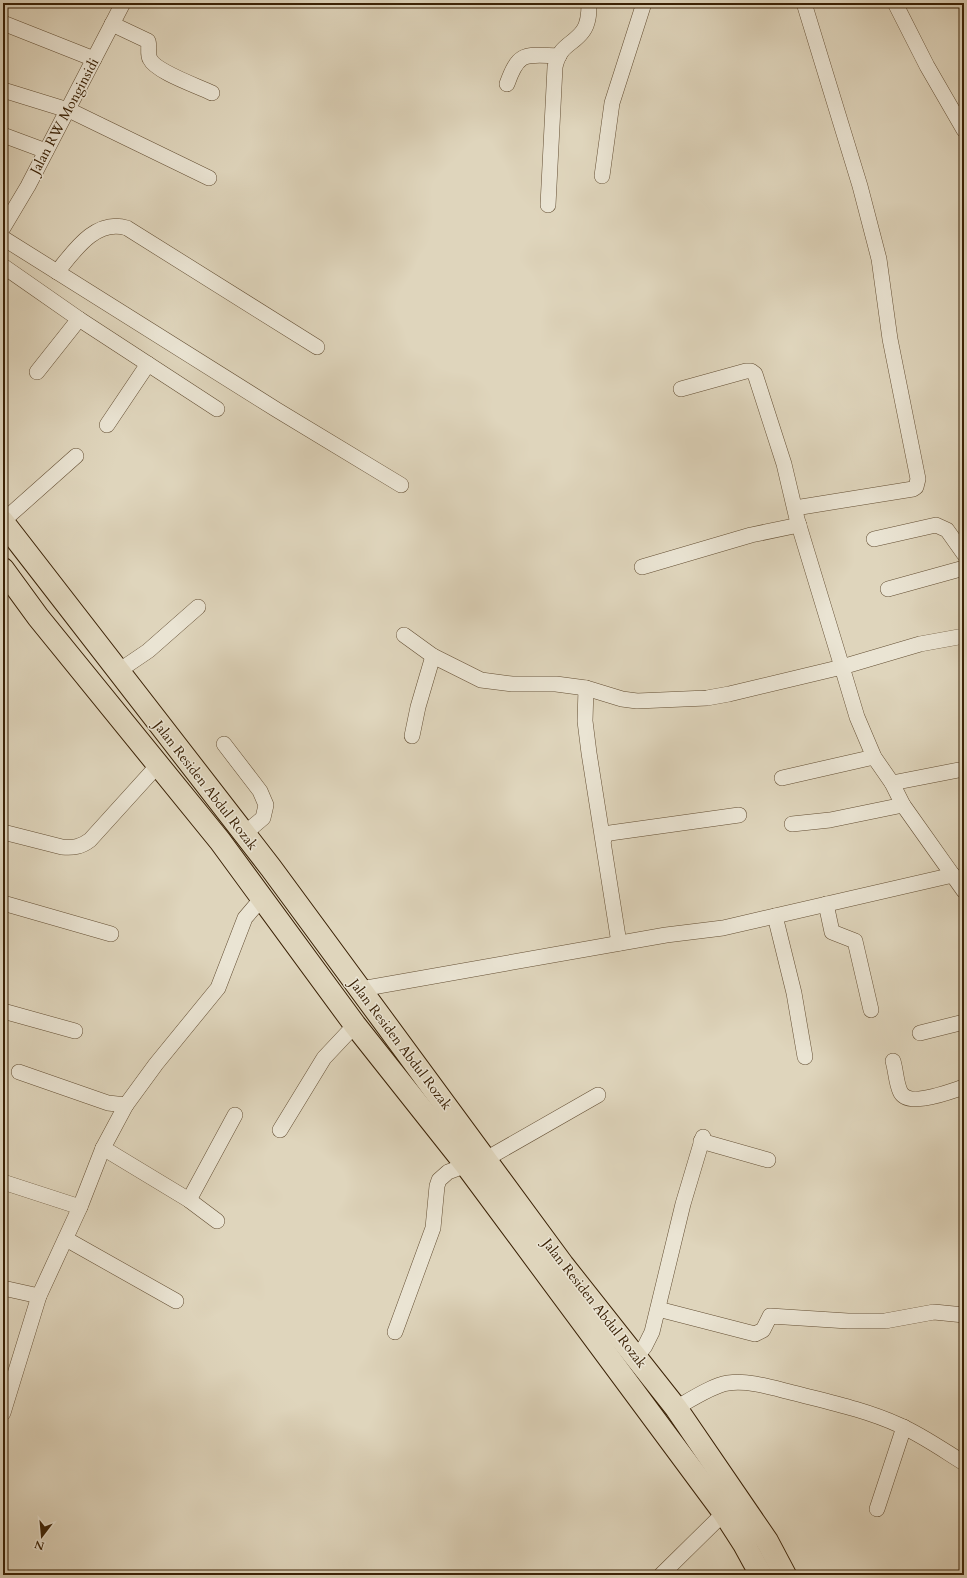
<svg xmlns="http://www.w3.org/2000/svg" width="967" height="1578" font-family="Cardo,serif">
	<rect width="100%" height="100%" fill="#dfd5bc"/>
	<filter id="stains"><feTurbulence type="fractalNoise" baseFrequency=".005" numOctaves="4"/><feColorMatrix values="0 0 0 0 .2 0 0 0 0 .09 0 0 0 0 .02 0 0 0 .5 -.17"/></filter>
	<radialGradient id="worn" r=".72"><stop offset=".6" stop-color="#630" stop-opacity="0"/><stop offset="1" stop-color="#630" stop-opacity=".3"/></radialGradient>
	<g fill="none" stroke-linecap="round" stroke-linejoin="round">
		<defs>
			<g id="minor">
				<path d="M895 3 927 66 964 130"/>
				<path d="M3 23 94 59"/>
				<path d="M112 24 148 41C150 47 147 54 150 59 156 72 198 86 212 93"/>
				<path d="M507 84C519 50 526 55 559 56"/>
				<path d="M3 90 71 111 209 178"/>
				<path d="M3 135 46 151"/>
				<path d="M602 176 612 103 644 3"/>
				<path d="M548 205 555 67C560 44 572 46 583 31 589 23 589 12 589 3"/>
				<path d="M3 228 28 186 123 3"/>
				<path d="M3 238 277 410 401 485"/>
				<path d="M3 266 79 319 217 409"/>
				<path d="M57 272C74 251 96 218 127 228L317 347"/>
				<path d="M37 372 79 319"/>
				<path d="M107 425 148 364"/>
				<path d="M795 508 913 489 916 487 918 479 890 339 879 259 860 186 804 3"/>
				<path d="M3 521 76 456"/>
				<path d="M874 539 936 525 947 530 964 554"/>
				<path d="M642 567 751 535 799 525"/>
				<path d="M888 589 964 568"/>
				<path d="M404 635 433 656 481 680 512 684H556L586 688 622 699 637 701 707 698 729 694 842 667 797 519 784 464 755 374 751 371H746L681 389"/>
				<path d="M964 636 920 644 842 667 857 717 874 757 892 783 903 805 964 891"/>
				<path d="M117 672 148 651 198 607"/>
				<path d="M586 688 585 721 589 753 619 943"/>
				<path d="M412 736 418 707 433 656"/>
				<path d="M224 744 260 791 266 805 263 818 244 834"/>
				<path d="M782 778 874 757"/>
				<path d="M892 783 964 769"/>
				<path d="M792 824 830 820 903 805"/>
				<path d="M3 832 62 847C73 848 81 847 90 840L158 765"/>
				<path d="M604 839 606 834 610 833 739 815"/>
				<path d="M3 903 111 934"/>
				<path d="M826 904 832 932 855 941 871 1010"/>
				<path d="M775 916 794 993 805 1057"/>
				<path d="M361 989 666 935 723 928 953 875"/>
				<path d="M3 1011 75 1031"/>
				<path d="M920 1033 964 1022"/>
				<path d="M893 1061C896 1071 896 1082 900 1091 907 1109 951 1091 964 1087"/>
				<path d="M19 1072 108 1103 126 1105"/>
				<path d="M280 1130 324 1058 355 1025"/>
				<path d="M701 1141 768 1160"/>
				<path d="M103 1148 189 1200 235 1115"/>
				<path d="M3 1182 80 1207"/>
				<path d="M189 1200 217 1221"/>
				<path d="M66 1239 176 1301"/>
				<path d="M3 1288 39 1296"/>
				<path d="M658 1309 755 1334 763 1330 770 1316 848 1321H885L934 1312 964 1315"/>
				<path d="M395 1332 433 1228 437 1186 439 1180 448 1172 493 1155 598 1095"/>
				<path d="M637 1356 645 1346 652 1332 683 1204 703 1137"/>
				<path d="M676 1408C690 1400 713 1385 728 1383 750 1380 773 1388 794 1393 829 1402 866 1410 899 1425 922 1435 943 1450 964 1463"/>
				<path d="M3 1413 39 1296 80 1207 103 1148 126 1105 156 1064 218 988 245 918 262 898"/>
				<path d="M877 1509 904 1427"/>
				<path d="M661 1575 724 1513"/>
			</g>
			<g id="highway">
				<path d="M3 522 271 868 563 1265 676 1408 767 1541 785 1575"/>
				<path d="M3 569 38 617 220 841 355 1025 466 1165 724 1513 744 1544 761 1575"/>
			</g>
		</defs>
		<use href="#minor" stroke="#634e33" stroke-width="16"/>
		<use href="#highway" stroke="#3a2105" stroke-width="24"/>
		<use href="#minor" stroke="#eae4d3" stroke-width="15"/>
		<use href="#highway" stroke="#dfd5bc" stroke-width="22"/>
	</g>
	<g text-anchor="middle" stroke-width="3" stroke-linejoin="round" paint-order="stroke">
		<g font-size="14" fill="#3a2105" stroke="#eae4d3">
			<text transform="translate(64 116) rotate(-62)" y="5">Jalan RW Monginsidi</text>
			<text transform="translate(206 785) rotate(52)" y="5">Jalan Residen Abdul Rozak</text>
			<text transform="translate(401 1044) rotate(53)" y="5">Jalan Residen Abdul Rozak</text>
			<text transform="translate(595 1303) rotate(52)" y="5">Jalan Residen Abdul Rozak</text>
		</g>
	</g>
	<rect width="967" height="1578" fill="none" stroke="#dfd5bc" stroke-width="16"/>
	<rect x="4" y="4" width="959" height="1570" fill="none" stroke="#3a2105" stroke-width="2"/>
	<rect x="8" y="8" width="951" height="1562" fill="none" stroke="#3a2105"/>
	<g transform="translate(42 1536) rotate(196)" stroke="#eae4d3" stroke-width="3" paint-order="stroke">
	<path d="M0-3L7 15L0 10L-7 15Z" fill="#3a2105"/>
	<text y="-6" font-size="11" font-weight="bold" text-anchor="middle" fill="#3a2105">N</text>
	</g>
	<rect width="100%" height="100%" filter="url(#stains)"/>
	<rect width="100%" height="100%" fill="url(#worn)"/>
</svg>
